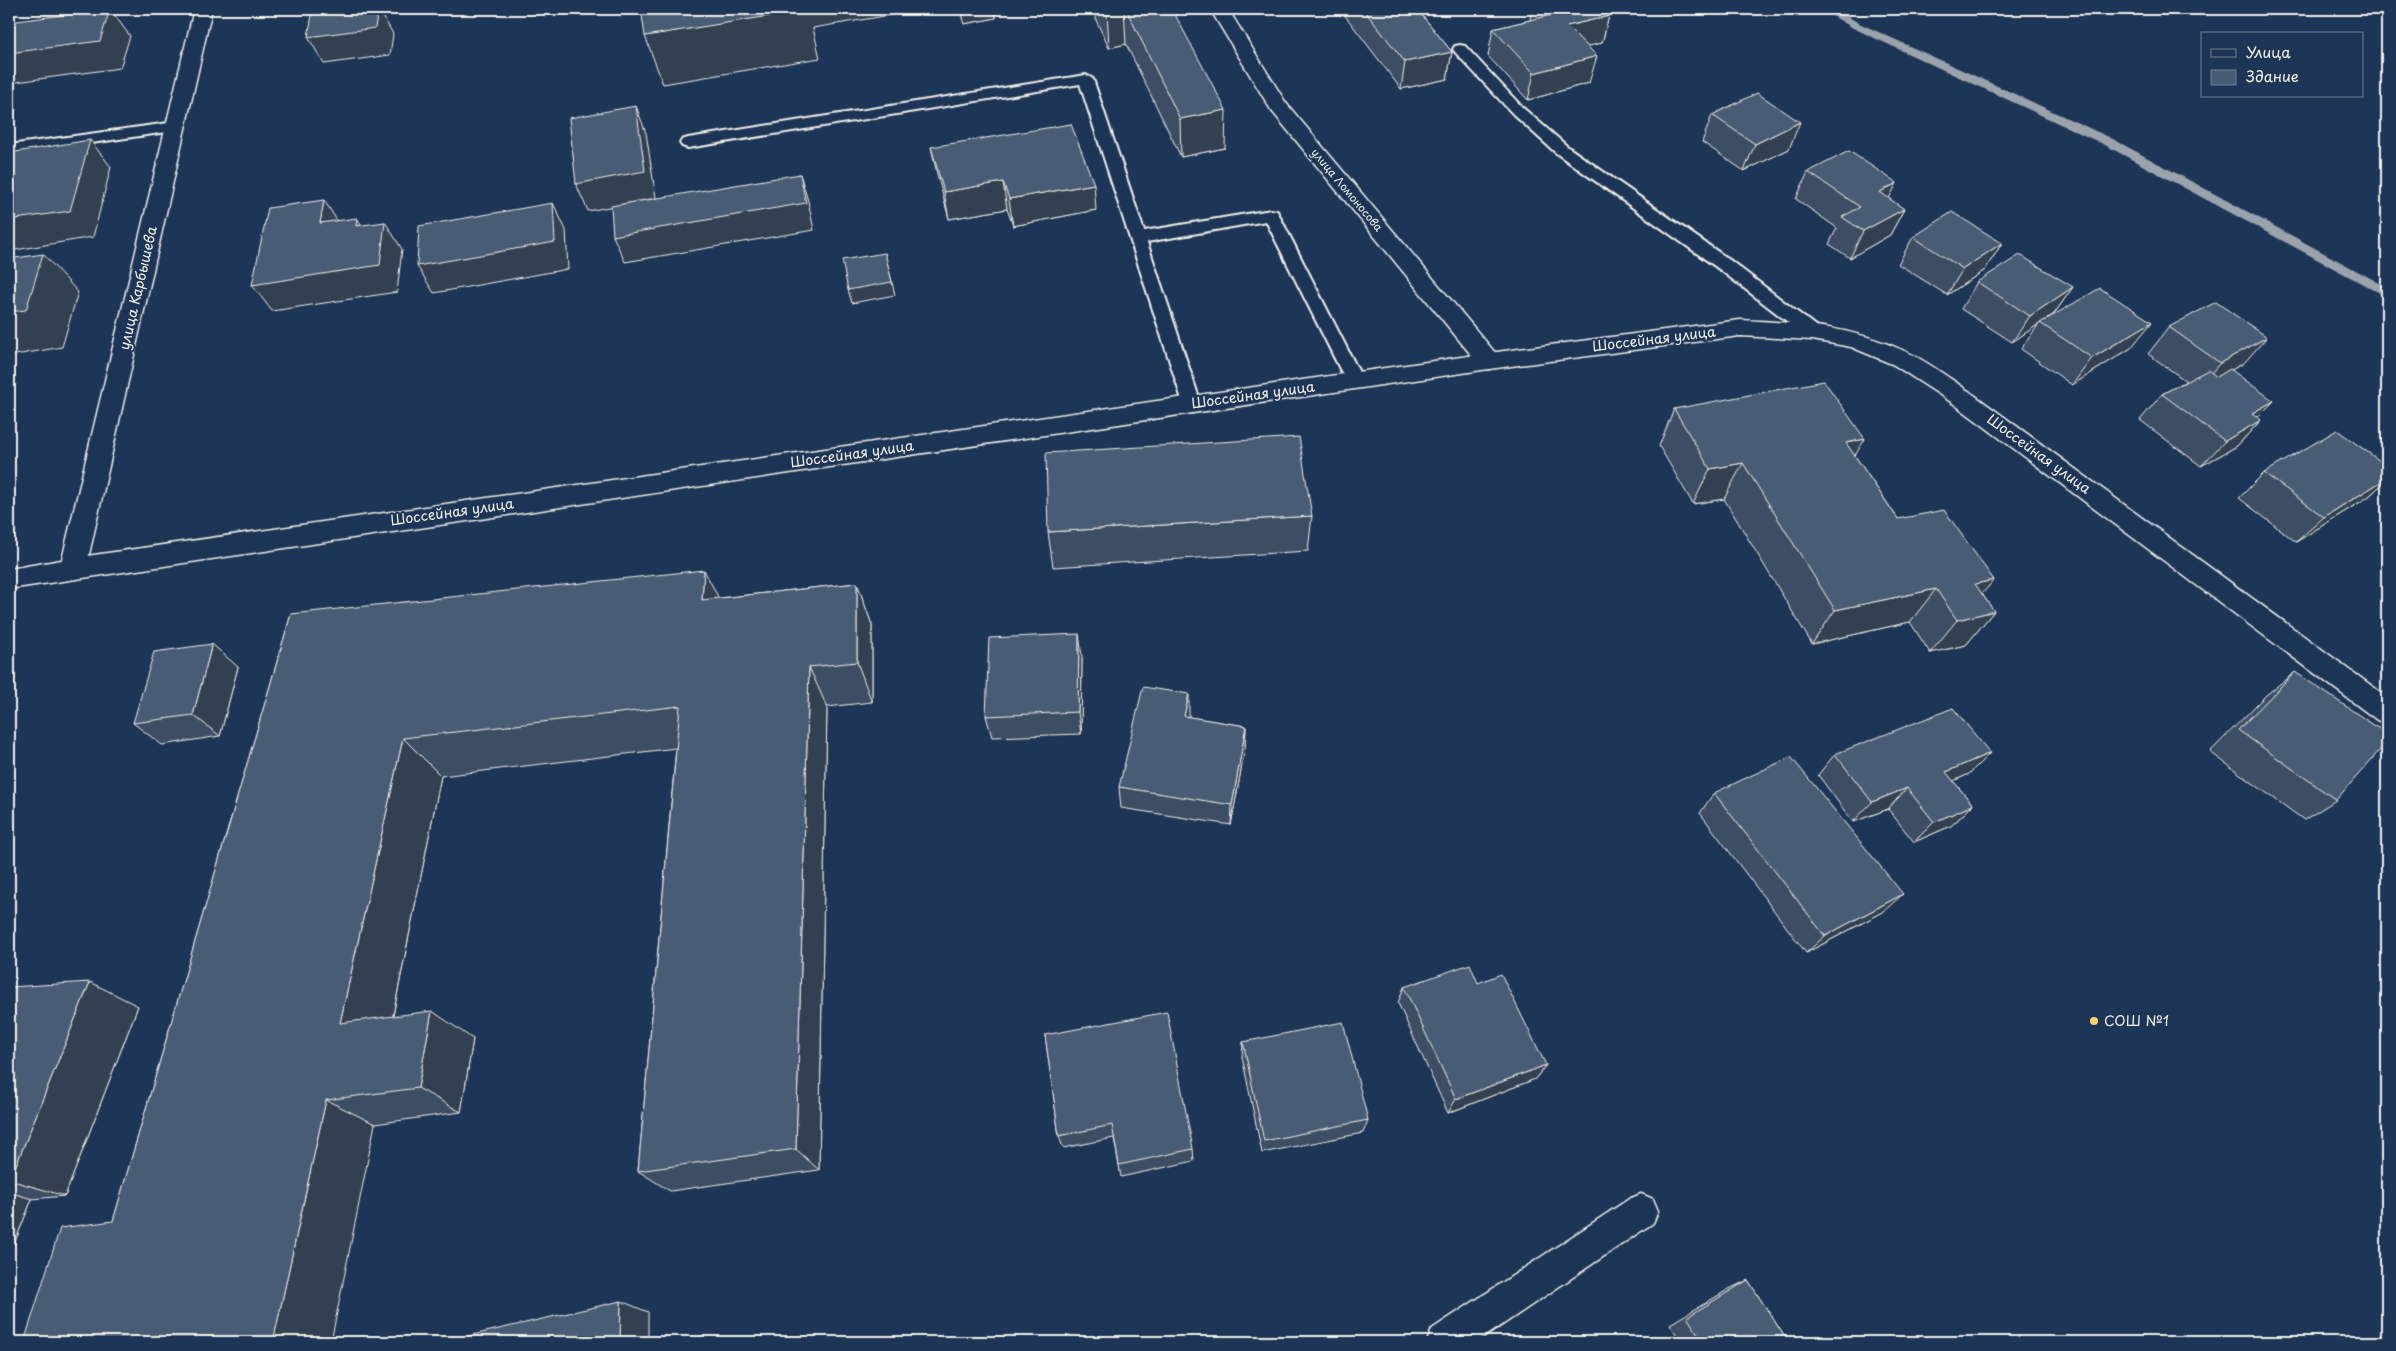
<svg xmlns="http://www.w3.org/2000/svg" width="2396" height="1351" font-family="'Playpen Sans',sans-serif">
	<rect width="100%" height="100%" fill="#1d3557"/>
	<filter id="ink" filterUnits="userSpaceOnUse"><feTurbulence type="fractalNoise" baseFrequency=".02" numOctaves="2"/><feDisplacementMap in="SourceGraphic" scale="10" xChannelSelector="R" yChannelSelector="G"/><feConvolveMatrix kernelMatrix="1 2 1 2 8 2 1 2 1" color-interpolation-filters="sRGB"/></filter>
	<g filter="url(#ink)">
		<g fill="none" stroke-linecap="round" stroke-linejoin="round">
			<path fill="#9aa2ab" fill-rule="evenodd" d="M1821 9H1834L1861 24 2111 138 2387 287V297L2103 144 1853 28Z"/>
			<defs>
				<g id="service">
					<path d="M1460 45 1465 46 1523 108 1568 147 1731 261 1818 328 1821 332 1818 336 1812 338 1806 336 1719 269 1556 153 1513 114 1455 52 1453 49 1455 46Z"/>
					<path d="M1086 75 1093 79 1144 231 1271 210 1277 211 1363 380 1360 385 1354 387 1348 385 1266 221 1147 242 1201 404 1199 409 1192 411 1185 409 1080 84 688 148 682 146 680 143 682 140 688 138Z"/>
					<path d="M176 122 181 124 184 127 181 130 9 155V145Z"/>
				</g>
				<g id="minor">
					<path d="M194 9H212L86 568 82 575 73 578 64 575 60 568Z"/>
					<path d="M1210 9H1228L1286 103 1497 355 1501 361 1497 367 1489 369 1481 367 1271 110Z"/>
					<path d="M1641 1194 1653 1199 1658 1211 1653 1223 1477 1342H1427L1432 1329 1629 1199Z"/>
				</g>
				<path id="tertiary" d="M1740 320C1801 323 1852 326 1909 353 1930 363 1950 379 1970 392L2387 697V724L2377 720 1954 404 1894 365 1851 347 1812 340 1740 336 1489 369 9 589V569L73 558 1489 353Z"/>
			</defs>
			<use href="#service" stroke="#f4f1e8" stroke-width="4"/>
			<use href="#minor" stroke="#f4f1e8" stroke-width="3"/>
			<use href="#tertiary" stroke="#f4f1e8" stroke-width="3"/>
			<use href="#service" fill="#1d3557" fill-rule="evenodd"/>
			<use href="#minor" fill="#1d3557" fill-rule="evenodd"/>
			<use href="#tertiary" fill="#1d3557" fill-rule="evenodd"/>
		</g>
		<g fill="#3e4e64" stroke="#f4f1e8">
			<path d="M959 9H995L996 18 964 24Z"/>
			<path d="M1096 9H1172L1225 148 1181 157 1126 44 1109 48 1096 20Z"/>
			<path d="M1340 9H1417L1452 52 1447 79 1401 89Z"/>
			<path d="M1532 9H1602L1609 16 1602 43 1587 46 1589 83 1528 100 1488 56 1493 29 1530 20Z"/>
			<path d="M1712 115 1789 149 1744 171 1702 142Z"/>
			<path d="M931 147 1096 210 1013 226 1007 209 949 219 937 174Z"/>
			<path d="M1808 172 1889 199 1904 209 1890 235 1850 258 1829 244 1837 228 1796 199Z"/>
			<path d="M1913 237 2002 243 1985 270 1947 295 1898 264Z"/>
			<path d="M1977 282 2073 287 2054 314 2044 320 2131 348 2072 385 2021 349 2039 324 2012 342 1961 309Z"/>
			<path d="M2169 327 2244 363 2231 370 2258 418 2261 420 2237 446 2201 466 2140 420 2162 394 2186 381 2148 354Z"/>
			<path d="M1674 409 1855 456 1898 519 1982 594 1994 611 1966 645 1930 653 1910 622 1812 644 1724 499 1693 504 1659 446Z"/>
			<path d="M2387 466V480L2368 497 2296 542 2239 498 2264 473Z"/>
			<path d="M1312 516 1308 551 1053 567 1048 532Z"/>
			<path d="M857 583 872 625V702L827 707 819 1170 670 1191 638 1171 676 748 441 776 393 1016 473 1039 461 1112 375 1124 113 1221 291 614 719 598Z"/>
			<path d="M1082 657 1081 734 992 737 986 716Z"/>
			<path d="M238 667 220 736 162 745 133 723Z"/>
			<path d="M2295 672 2336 800 2304 820 2210 752 2266 695Z"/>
			<path d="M1189 717 1246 726 1245 748 1231 825 1121 808 1119 787Z"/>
			<path d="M1835 754 1969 774 1953 781 1973 805 1951 826 1914 842 1888 809 1853 822 1818 775Z"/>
			<path d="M1714 793 1883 912 1806 953 1700 813Z"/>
			<path d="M2387 864V870L2384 868Z"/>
			<path d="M1478 983 1546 1065 1535 1079 1448 1113 1398 1003 1404 987Z"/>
			<path d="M9 987 138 1006 65 1196 32 1199 10 1254 9 1255Z"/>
			<path d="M1045 1035 1193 1149 1194 1161 1121 1177 1114 1138 1063 1148 1059 1136Z"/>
			<path d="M1243 1042 1368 1120 1363 1133 1262 1153 1242 1057Z"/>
			<path d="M1748 1280 1788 1342H1681L1670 1324 1729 1289Z"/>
		</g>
		<g fill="#324051" stroke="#f4f1e8">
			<path d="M110 9 130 36 120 68 9 83V53Z"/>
			<path d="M360 9H379L393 34 390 55 324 64 308 37Z"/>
			<path d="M807 9H927L813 28 820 58 663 84 645 36Z"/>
			<path d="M962 9H995L996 18 964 24Z"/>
			<path d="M1107 9H1124L1126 44 1109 48Z"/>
			<path d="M1609 16 1602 43 1560 53 1567 26Z"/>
			<path d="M1452 52 1447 79 1401 89 1405 62Z"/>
			<path d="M1597 56 1589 83 1528 100 1534 73Z"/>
			<path d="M636 106 646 133 656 198 588 211 576 184Z"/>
			<path d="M1226 110 1225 148 1181 157 1180 119Z"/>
			<path d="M1800 122 1789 149 1744 171 1755 144Z"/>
			<path d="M90 140 111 167 93 237 9 251V220Z"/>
			<path d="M800 174 808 201 814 230 625 262 613 236Z"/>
			<path d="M1003 182 1007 209 949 219 944 192Z"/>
			<path d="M1897 183 1883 210 1880 192Z"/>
			<path d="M1094 184 1096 210 1013 226 1009 199Z"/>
			<path d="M324 200 341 227 320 223Z"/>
			<path d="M553 203 566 230 568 269 434 293 417 266Z"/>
			<path d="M1904 209 1890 235 1850 258 1863 231Z"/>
			<path d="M357 218 374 244 356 226Z"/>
			<path d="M385 222 402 249 397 292 272 311 252 285Z"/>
			<path d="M2002 243 1985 270 1947 295 1963 269Z"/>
			<path d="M885 253 895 295 852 303 848 290Z"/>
			<path d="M43 254 78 292 62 347 9 356V312Z"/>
			<path d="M2073 287 2054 314 2012 342 2030 316Z"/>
			<path d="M2152 322 2131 348 2072 385 2092 358Z"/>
			<path d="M2267 337 2244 363 2197 389 2220 363Z"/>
			<path d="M2274 401 2249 426 2252 413Z"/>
			<path d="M2261 420 2237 446 2201 466 2225 441Z"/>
			<path d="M1865 439 1843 475 1846 443Z"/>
			<path d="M1743 463 1724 499 1693 504 1710 469Z"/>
			<path d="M2387 478V480L2368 497 2296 542 2324 517Z"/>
			<path d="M704 570 726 612 702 600Z"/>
			<path d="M1994 580 1965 614 1975 584Z"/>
			<path d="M857 583 872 625V702L857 662Z"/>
			<path d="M1936 589 1910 622 1812 644 1835 610Z"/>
			<path d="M1994 611 1966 645 1930 653 1957 620Z"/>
			<path d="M1079 634 1082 657 1081 734 1078 712Z"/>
			<path d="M212 644 238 667 220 736 193 715Z"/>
			<path d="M809 667 827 707 819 1170 796 1149Z"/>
			<path d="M1189 694V716L1184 738V716Z"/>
			<path d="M1246 726 1245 748 1231 825 1232 805Z"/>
			<path d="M403 738 441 776 386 1050 340 1023Z"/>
			<path d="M1990 753 1969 774 1926 793 1946 772Z"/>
			<path d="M1907 788 1888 809 1853 822 1872 802Z"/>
			<path d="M1973 805 1951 826 1914 842 1934 822Z"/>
			<path d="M1903 894 1883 912 1806 953 1825 936Z"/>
			<path d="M90 982 138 1006 65 1196 10 1180Z"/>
			<path d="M432 1011 473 1039 461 1112 418 1088Z"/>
			<path d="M1546 1065 1535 1079 1448 1113 1456 1099Z"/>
			<path d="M326 1100 375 1124 331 1342H273Z"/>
			<path d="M9 1192 32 1199 10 1254H9Z"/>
			<path d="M621 1301 648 1312V1342H620Z"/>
		</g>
		<g fill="#485b74" stroke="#f4f1e8">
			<path d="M110 9 100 41 9 53V22Z"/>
			<path d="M313 9H378L375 28 308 37Z"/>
			<path d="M641 9H807V10L645 36Z"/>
			<path d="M1126 9H1172L1226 110 1180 119Z"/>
			<path d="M1363 9H1417L1452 52 1405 62Z"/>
			<path d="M1545 9H1602L1609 16 1567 26 1597 56 1534 73 1493 29 1551 15Z"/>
			<path d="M1757 93 1800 122 1755 144 1712 115Z"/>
			<path d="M636 106 645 171 576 184 569 118Z"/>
			<path d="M1071 124 1094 184 1009 199 1003 182 944 192 931 147Z"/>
			<path d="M90 140 70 211 9 220V153Z"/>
			<path d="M1849 151 1897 183 1880 192 1904 209 1863 231 1842 217 1860 207 1808 172Z"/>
			<path d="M800 174 806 203 613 236 611 206Z"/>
			<path d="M324 200 320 223 357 218 356 226 385 222 380 265 252 285 268 208Z"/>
			<path d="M553 203 555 242 417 266 419 226Z"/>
			<path d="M1952 212 2002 243 1963 269 1913 237Z"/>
			<path d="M885 253 892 282 848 290 842 260Z"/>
			<path d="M43 254 26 310 9 312V259Z"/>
			<path d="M2020 255 2073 287 2030 316 1977 282Z"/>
			<path d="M2100 288 2152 322 2092 358 2040 323Z"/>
			<path d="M2216 302 2267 337 2220 363 2169 327Z"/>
			<path d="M2230 369 2274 401 2252 413 2261 420 2225 441 2162 394 2208 370 2217 377Z"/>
			<path d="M1824 381 1865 439 1846 443 1898 519 1944 510 1994 580 1975 584 1994 611 1957 620 1936 589 1835 610 1743 463 1710 469 1674 409Z"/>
			<path d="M2337 430 2387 466V478L2324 517 2264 473Z"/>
			<path d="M1299 437 1312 516 1048 532 1046 453Z"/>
			<path d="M704 570 702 600 857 583V662L809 667 796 1149 638 1171 680 706 403 738 340 1023 432 1011 418 1088 326 1100 273 1342H24L60 1228 113 1221 291 614Z"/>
			<path d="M1079 634 1078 712 986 716 989 638Z"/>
			<path d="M212 644 193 715 133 723 154 652Z"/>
			<path d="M2295 672 2387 734V742L2336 800 2238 730Z"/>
			<path d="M1143 687 1189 694 1184 716 1246 726 1232 805 1119 787Z"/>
			<path d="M1953 708 1990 753 1946 772 1973 805 1934 822 1907 788 1872 802 1835 754Z"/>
			<path d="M1791 757 1903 894 1825 936 1714 793Z"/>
			<path d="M1470 964 1478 983 1501 974 1546 1065 1456 1099 1404 987Z"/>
			<path d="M90 982 10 1180H9V987Z"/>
			<path d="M1167 1012 1193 1149 1119 1165 1112 1125 1059 1136 1045 1035Z"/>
			<path d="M1343 1022 1368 1120 1264 1141 1243 1042Z"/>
			<path d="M1748 1280 1788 1342H1703L1687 1317Z"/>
			<path d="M621 1301 620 1342H442Z"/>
		</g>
	</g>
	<circle fill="#ffd166" stroke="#1d3557" stroke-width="2" cx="2094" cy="1021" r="5"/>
	<g text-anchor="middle" stroke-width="4" stroke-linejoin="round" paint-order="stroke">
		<g font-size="11" fill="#f4f1e8" stroke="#1d3557">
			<text transform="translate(1347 190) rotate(50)" y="4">улица Ломоносова</text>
		</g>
		<g font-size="14" fill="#f4f1e8" stroke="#1d3557">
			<text transform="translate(138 288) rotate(-77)" y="5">улица Карбышева</text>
			<text transform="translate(1654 339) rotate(-7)" y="5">Шоссейная улица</text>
			<text transform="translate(1253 395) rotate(-8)" y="5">Шоссейная улица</text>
			<text transform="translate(852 454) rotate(-8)" y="5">Шоссейная улица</text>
			<text transform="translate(2039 454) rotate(36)" y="5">Шоссейная улица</text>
			<text transform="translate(452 512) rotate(-8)" y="5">Шоссейная улица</text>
		</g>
		<g font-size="14" fill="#f4f1e8" stroke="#1d3557" text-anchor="start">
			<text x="2104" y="1026">СОШ №1</text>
		</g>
	</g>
	<rect width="2396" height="1351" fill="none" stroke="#1d3557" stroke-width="30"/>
	<rect x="15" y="15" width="2366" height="1321" fill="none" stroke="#f4f1e8" stroke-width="2" filter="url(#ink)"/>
	<rect x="2201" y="32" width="162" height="65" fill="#1d3557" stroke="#738091"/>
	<rect x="2211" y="49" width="25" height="8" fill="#1d3557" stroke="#738091"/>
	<text x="2246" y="58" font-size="15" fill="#f4f1e8">Улица</text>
	<rect x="2211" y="70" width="25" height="15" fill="#485b74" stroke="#738091"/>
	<text x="2246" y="82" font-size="15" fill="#f4f1e8">Здание</text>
</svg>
